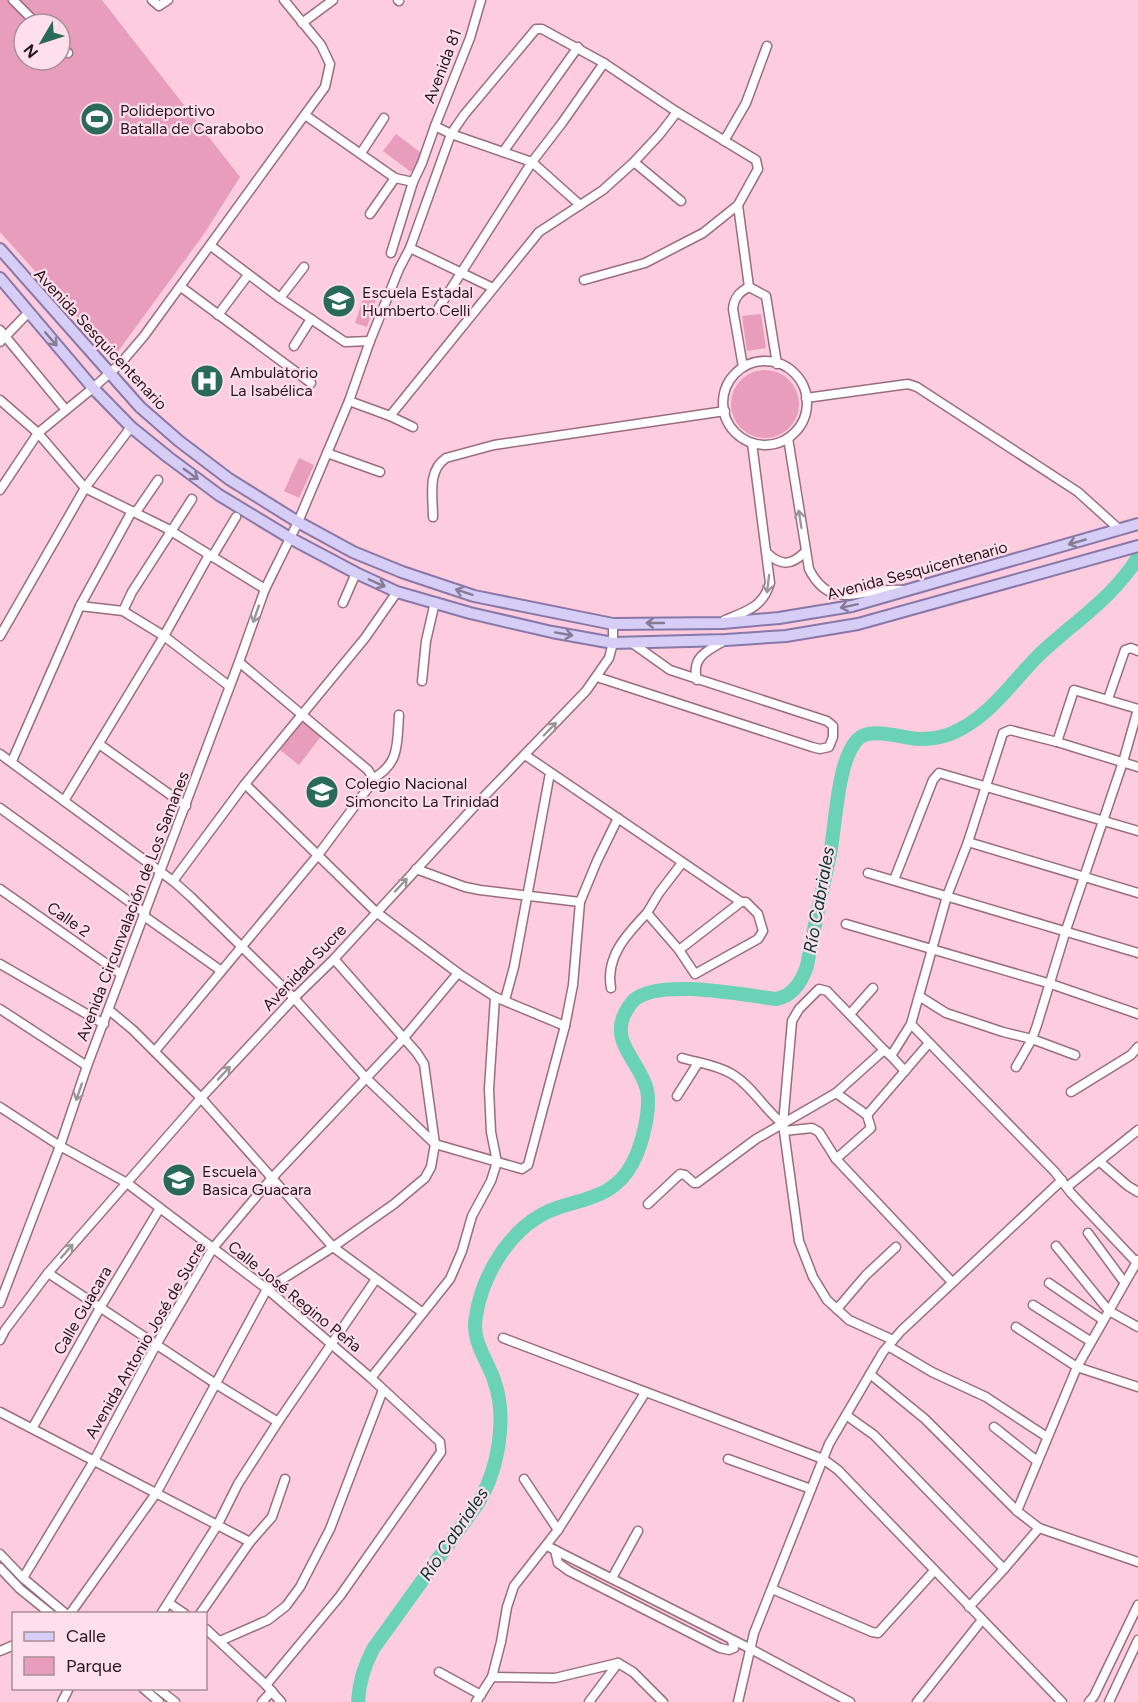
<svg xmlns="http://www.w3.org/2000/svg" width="1138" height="1702" font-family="Figtree,sans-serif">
	<rect width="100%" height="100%" fill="#feccdf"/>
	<g fill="#e79dbb" fill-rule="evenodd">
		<path d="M0 0H102L240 177 204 234 116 354 80 321 0 232ZM24 24H60V60H24Z"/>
		<path d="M396 134 424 155 411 172 383 151Z"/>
		<path d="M364 296 376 299 367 327 355 323Z"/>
		<path d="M761 314 766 348 747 351 742 316Z"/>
		<circle cx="765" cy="404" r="34"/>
		<path d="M299 458 314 465 299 498 284 491Z"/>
		<path d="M303 720 322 735 299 765 280 750Z"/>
	</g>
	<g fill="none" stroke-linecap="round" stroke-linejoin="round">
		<path stroke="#69d2b7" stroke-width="14" d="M358 1702C359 1683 364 1666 373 1649L476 1506C498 1473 508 1418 494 1380 486 1357 471 1341 476 1316 483 1272 513 1223 557 1208 587 1198 615 1196 632 1164 642 1146 651 1110 647 1090 641 1063 611 1044 624 1015 627 1009 630 1004 634 1000 660 978 743 995 776 999 793 996 802 981 807 966 814 928 822 891 830 854 836 824 837 762 857 740 869 726 902 738 918 739 929 739 940 738 950 734 989 719 1012 681 1041 653 1074 622 1114 597 1138 557"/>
		<defs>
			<g id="minor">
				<path d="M13 0 37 24"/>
				<path d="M152 0 159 6 168 0"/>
				<path d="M398 0 399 1"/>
				<path d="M481 0 470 38 435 126 451 134 532 162 580 205"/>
				<path d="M302 23 333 0"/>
				<path d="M60 46 68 53"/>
				<path d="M305 115 395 178 413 182 422 163 435 126"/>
				<path d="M724 141 746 103 767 46"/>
				<path d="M503 152 578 47"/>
				<path d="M361 153 384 118"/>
				<path d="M634 162 681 201"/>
				<path d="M738 205 749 287"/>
				<path d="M370 214 395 178"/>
				<path d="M211 246 280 298 345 342 370 341"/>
				<path d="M410 248 493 288"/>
				<path d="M391 253 413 182"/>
				<path d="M181 287 311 383"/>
				<path d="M280 298 304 267"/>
				<path d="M438 309 532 162 562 123 604 63"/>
				<path d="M218 315 248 275"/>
				<path d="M0 330 66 410"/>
				<path d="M0 342 28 313"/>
				<path d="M294 346 311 319"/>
				<circle cx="765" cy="403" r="42"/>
				<path d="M743 367 733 309C734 298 739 292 749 287L766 296 777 364"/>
				<path d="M806 398 908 384 917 387 1078 492 1120 530"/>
				<path d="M0 400 38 433 85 488 166 528 265 589"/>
				<path d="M349 401 390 416 539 232 603 190 634 162 660 134 677 112"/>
				<path d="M390 416 413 427"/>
				<path d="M788 438 809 569C832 614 862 586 902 590"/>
				<path d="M327 453 380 472"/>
				<path d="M0 490 38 433 93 388 121 363 144 336 325 87 330 64 321 45 284 0"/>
				<path d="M136 512 158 480"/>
				<path d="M433 517C433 496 427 471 446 458L494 445 725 411"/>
				<path d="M767 553C781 566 791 566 805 552"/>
				<path d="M212 557 236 517"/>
				<path d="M343 603 356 573"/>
				<path d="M80 606 123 611 164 636 229 686"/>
				<path d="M123 611 132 592 192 499"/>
				<path d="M725 620C747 611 763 607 770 583L752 443"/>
				<path d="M0 636 85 488 131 427"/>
				<path d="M597 677 812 747 820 749 829 747 833 737V726L827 721 670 670 632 643"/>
				<path d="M697 680C691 658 706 651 724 641"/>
				<path d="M422 681 426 641 435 602"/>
				<path d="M1108 699 1125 650 1131 648 1138 651"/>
				<path d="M99 744 186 806"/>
				<path d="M0 754 173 881 191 897 294 998 365 1077 435 1144 522 1169 528 1165 565 1026 573 985 580 902 597 861 618 818"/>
				<path d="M525 755 741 902H746L758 914 763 931 758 939 695 974 679 950 647 913 659 893 682 863"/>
				<path d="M12 761 80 606 132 511"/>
				<path d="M372 779C400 764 397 744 399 715"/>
				<path d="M245 784 376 912 458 973 495 997 565 1026"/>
				<path d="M64 801 164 636 209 555"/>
				<path d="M0 808 145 913"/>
				<path d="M968 842 1138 893"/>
				<path d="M416 869 465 887 480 890 580 902"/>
				<path d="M868 873 1138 953"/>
				<path d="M894 880 933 780 939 773 1138 831"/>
				<path d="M173 881 245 784 365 638 397 592"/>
				<path d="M0 889 121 974"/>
				<path d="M144 916 220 970"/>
				<path d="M846 924 1051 984 1138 1014"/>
				<path d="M679 950 741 902"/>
				<path d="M0 964 104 1024"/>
				<path d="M611 988C605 957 627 934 647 913"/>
				<path d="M919 996 946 1013 1003 1032 1032 1039 1075 1055"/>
				<path d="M505 1000 514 967 550 773"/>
				<path d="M0 1009 87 1066"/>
				<path d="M109 1010 133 1030 201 1098 333 1247 423 1313"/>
				<path d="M850 1014 873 988"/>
				<path d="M911 1024 1055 1172 1071 1193 1138 1264"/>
				<path d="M884 1050 827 991 819 989 799 1009 792 1021 783 1124 799 1241 813 1277 827 1300 849 1320 893 1340"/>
				<path d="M155 1051 318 855 371 784V775L368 770 239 662"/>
				<path d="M891 1056 905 1071"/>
				<path d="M682 1058C699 1063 717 1065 732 1074 752 1086 764 1109 783 1124"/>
				<path d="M1016 1067 1032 1039 1037 1025 1066 930 1123 762 1138 709 1074 690 1057 742"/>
				<path d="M1071 1092 1131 1055 1138 1047"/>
				<path d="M836 1093 867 1115 929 1043"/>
				<path d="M677 1096 698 1063"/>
				<path d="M0 1107 60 1146 127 1183 267 1289 371 1378 440 1442 441 1452 340 1596 266 1685"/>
				<path d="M784 1131 812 1128 819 1132 836 1159 952 1282"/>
				<path d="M836 1159 871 1128 867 1115"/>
				<path d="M1099 1161 1128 1186 1138 1192"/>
				<path d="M1067 1187 1138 1130"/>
				<path d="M648 1204 680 1174 685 1175 694 1183H697L756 1139 836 1093 884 1050 891 1056 911 1024 947 896 968 842 1003 733 1010 730 1057 742 1138 767"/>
				<path d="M1088 1233 1124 1282"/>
				<path d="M1056 1246 1109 1311 1138 1327"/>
				<path d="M48 1273 216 1384 278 1422"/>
				<path d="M1049 1283 1103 1320"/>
				<path d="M0 1303 60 1146 87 1066 239 662 265 589 298 522 349 401 370 341 399 269 410 248 451 134 464 115 536 29H542L604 63 677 112 756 160 758 169 738 205 703 233 645 263 584 280"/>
				<path d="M1033 1305 1090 1341"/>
				<path d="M837 1309 866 1275 896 1247"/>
				<path d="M1016 1327 1077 1367 1138 1387"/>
				<path d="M503 1338 823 1459 838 1470 1062 1702"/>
				<path d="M0 1340 5 1330 48 1273 201 1098 294 998 334 959 472 809 586 691 609 658 613 643V624"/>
				<path d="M888 1346 932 1372 986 1397 1047 1437"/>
				<path d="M870 1374 925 1419 1017 1511 1039 1528 1004 1569 969 1607"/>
				<path d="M371 1378 450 1279 462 1251 472 1216 491 1181 497 1162 491 1132 489 1089 495 997"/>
				<path d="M0 1412 250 1542"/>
				<path d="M846 1415 874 1435 1004 1569"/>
				<path d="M33 1427 100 1308 160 1208"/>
				<path d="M994 1427 1037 1461"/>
				<path d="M728 1459 811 1489"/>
				<path d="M1017 1511 1077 1367 1138 1260"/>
				<path d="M1039 1528 1138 1562"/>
				<path d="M558 1530 645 1393"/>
				<path d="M547 1546 749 1648 850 1702"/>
				<path d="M555 1550 558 1563 569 1571 720 1648 729 1650 734 1648 732 1641"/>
				<path d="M0 1554 23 1578 66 1614"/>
				<path d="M0 1568 20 1589 51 1614"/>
				<path d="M23 1578 95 1459 156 1345 213 1248 271 1179 403 1039 458 973"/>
				<path d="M612 1578 638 1531"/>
				<path d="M772 1589 872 1632 878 1633 934 1571"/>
				<path d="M169 1603 185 1614"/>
				<path d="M70 1614 157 1492 267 1289 333 1247 394 1204 425 1178 431 1167 435 1144 424 1064 417 1053 334 959"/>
				<path d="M161 1614 218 1524 238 1484 278 1422 376 1279"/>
				<path d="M200 1614 250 1542 272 1517 285 1479"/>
				<path d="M206 1629 266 1685 281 1702"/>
				<path d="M220 1641 268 1620 286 1606 300 1587 330 1529 383 1390"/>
				<path d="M0 1651 14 1645"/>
				<path d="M439 1672 481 1695"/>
				<path d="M492 1677 501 1642 507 1607 514 1586 558 1530 524 1479"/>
				<path d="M143 1688 159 1702"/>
				<path d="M157 1688 175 1702"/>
				<path d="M62 1702 69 1688"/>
				<path d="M262 1702 272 1691"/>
				<path d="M476 1702 492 1677 555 1678 618 1663 633 1672 663 1702"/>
				<path d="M589 1702 618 1663"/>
				<path d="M738 1702 754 1633 829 1444 883 1352 901 1331 1062 1180"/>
				<path d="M917 1702 982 1620"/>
				<path d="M1089 1702 1094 1696 1138 1605"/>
				<path d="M1109 1702 1138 1640"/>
			</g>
			<g id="major">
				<path d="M0 249 140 407 179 441 229 479 298 522 353 552 402 572 474 596 613 624 723 623 779 618 852 606 1138 524"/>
				<path d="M0 278 93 388 131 427 168 457 219 495 290 538 356 573 397 592 470 613 552 632 613 643 726 640 786 636 858 624 1138 546"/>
			</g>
		</defs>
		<use href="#minor" stroke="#9a6d7e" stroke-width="11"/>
		<use href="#major" stroke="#8878a7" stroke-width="14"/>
		<use href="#minor" stroke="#fff" stroke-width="8"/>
		<use href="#major" stroke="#d7cef7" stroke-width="10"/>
	</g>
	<defs><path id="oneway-shaft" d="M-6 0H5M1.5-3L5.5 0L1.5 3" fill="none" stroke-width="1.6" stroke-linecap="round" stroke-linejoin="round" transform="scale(1.5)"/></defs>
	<g stroke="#877b94">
		<use href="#oneway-shaft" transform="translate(51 339) rotate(49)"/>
		<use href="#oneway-shaft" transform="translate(191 474) rotate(36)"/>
		<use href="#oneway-shaft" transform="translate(1077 542) rotate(164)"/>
		<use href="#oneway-shaft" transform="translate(377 583) rotate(24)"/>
		<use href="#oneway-shaft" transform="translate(464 592) rotate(-162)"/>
		<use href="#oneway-shaft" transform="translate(849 606) rotate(168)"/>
		<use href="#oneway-shaft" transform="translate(655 623) rotate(180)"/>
		<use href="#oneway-shaft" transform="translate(564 634) rotate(10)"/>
	</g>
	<g stroke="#9d9699">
		<use href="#oneway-shaft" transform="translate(800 519) rotate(-99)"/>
		<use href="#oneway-shaft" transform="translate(768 584) rotate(97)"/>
		<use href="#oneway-shaft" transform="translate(256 614) rotate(109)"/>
		<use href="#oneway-shaft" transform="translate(550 729) rotate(-46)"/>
		<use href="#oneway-shaft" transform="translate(401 885) rotate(-47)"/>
		<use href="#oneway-shaft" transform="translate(224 1073) rotate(-47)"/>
		<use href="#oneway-shaft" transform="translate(79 1092) rotate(109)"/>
		<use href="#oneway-shaft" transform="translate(67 1251) rotate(-49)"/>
	</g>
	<defs>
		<symbol id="stadium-disc" viewBox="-11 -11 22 22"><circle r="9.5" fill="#296a5a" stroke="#ffdfeb"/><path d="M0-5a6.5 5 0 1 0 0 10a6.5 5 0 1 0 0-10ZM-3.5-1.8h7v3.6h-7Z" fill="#fff"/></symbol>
		<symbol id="school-disc" viewBox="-11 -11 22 22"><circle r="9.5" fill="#296a5a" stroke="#ffdfeb"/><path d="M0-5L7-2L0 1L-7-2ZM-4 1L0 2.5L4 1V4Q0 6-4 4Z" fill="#fff"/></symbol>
		<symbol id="hospital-disc" viewBox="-11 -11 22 22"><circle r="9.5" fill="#296a5a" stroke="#ffdfeb"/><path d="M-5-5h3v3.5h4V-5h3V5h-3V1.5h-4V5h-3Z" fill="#fff"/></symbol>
	</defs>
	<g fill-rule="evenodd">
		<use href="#stadium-disc" x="78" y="100" width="38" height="38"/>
		<use href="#school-disc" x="320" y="282" width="38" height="38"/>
		<use href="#hospital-disc" x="188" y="362" width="38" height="38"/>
		<use href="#school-disc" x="303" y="773" width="38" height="38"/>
		<use href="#school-disc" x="160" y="1161" width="38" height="38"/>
	</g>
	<g text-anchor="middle" stroke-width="4.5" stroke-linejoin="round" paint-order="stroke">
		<g font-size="16" fill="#26151c" stroke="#ffdfeb">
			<text transform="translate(442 66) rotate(-69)" y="6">Avenida 81</text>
			<text transform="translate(101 339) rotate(47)" y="6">Avenida Sesquicentenario</text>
			<text transform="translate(917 570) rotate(-15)" y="6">Avenida Sesquicentenario</text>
			<text transform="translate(132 906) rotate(-69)" y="6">Avenida Circunvalación de Los Samanes</text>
			<text transform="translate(69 919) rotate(35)" y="6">Calle 2</text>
			<text transform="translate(304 967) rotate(-46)" y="6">Avenidad Sucre</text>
			<text transform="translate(295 1296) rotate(39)" y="6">Calle José Regino Peña</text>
			<text transform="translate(82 1310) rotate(-60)" y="6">Calle Guacara</text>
			<text transform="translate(145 1340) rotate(-60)" y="6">Avenida Antonio José de Sucre</text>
		</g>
		<g font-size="16" fill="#26151c" stroke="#ffdfeb" text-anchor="start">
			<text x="120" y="116">Polideportivo<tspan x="120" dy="18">Batalla de Carabobo</tspan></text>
			<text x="362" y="298">Escuela Estadal<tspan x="362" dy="18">Humberto Celli</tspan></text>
			<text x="230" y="378">Ambulatorio<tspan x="230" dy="18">La Isabélica</tspan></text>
			<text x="345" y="789">Colegio Nacional<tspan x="345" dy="18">Simoncito La Trinidad</tspan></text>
			<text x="202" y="1177">Escuela<tspan x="202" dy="18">Basica Guacara</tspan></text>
		</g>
		<g font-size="18" font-style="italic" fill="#03362c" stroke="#ffdfeb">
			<text transform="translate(819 900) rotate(-80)" y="6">Río Cabriales</text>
			<text transform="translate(454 1534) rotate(-56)" y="6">Río Cabriales</text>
		</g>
	</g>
	<rect x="12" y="1612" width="195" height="78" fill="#ffdfeb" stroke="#a88e98" stroke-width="1.5"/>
	<rect x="24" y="1632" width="30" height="9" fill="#d7cef7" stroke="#a88e98" stroke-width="1.5"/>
	<text x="66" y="1642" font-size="18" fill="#26151c">Calle</text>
	<rect x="24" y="1657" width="30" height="18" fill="#e79dbb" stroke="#a88e98" stroke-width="1.5"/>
	<text x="66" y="1672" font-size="18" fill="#26151c">Parque</text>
	<g transform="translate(42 42) rotate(231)"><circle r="28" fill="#ffdfeb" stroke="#a88e98" stroke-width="1.5"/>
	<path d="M0-4.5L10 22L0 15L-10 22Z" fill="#296a5a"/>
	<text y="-9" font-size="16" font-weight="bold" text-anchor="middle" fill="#26151c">N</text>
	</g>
</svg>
